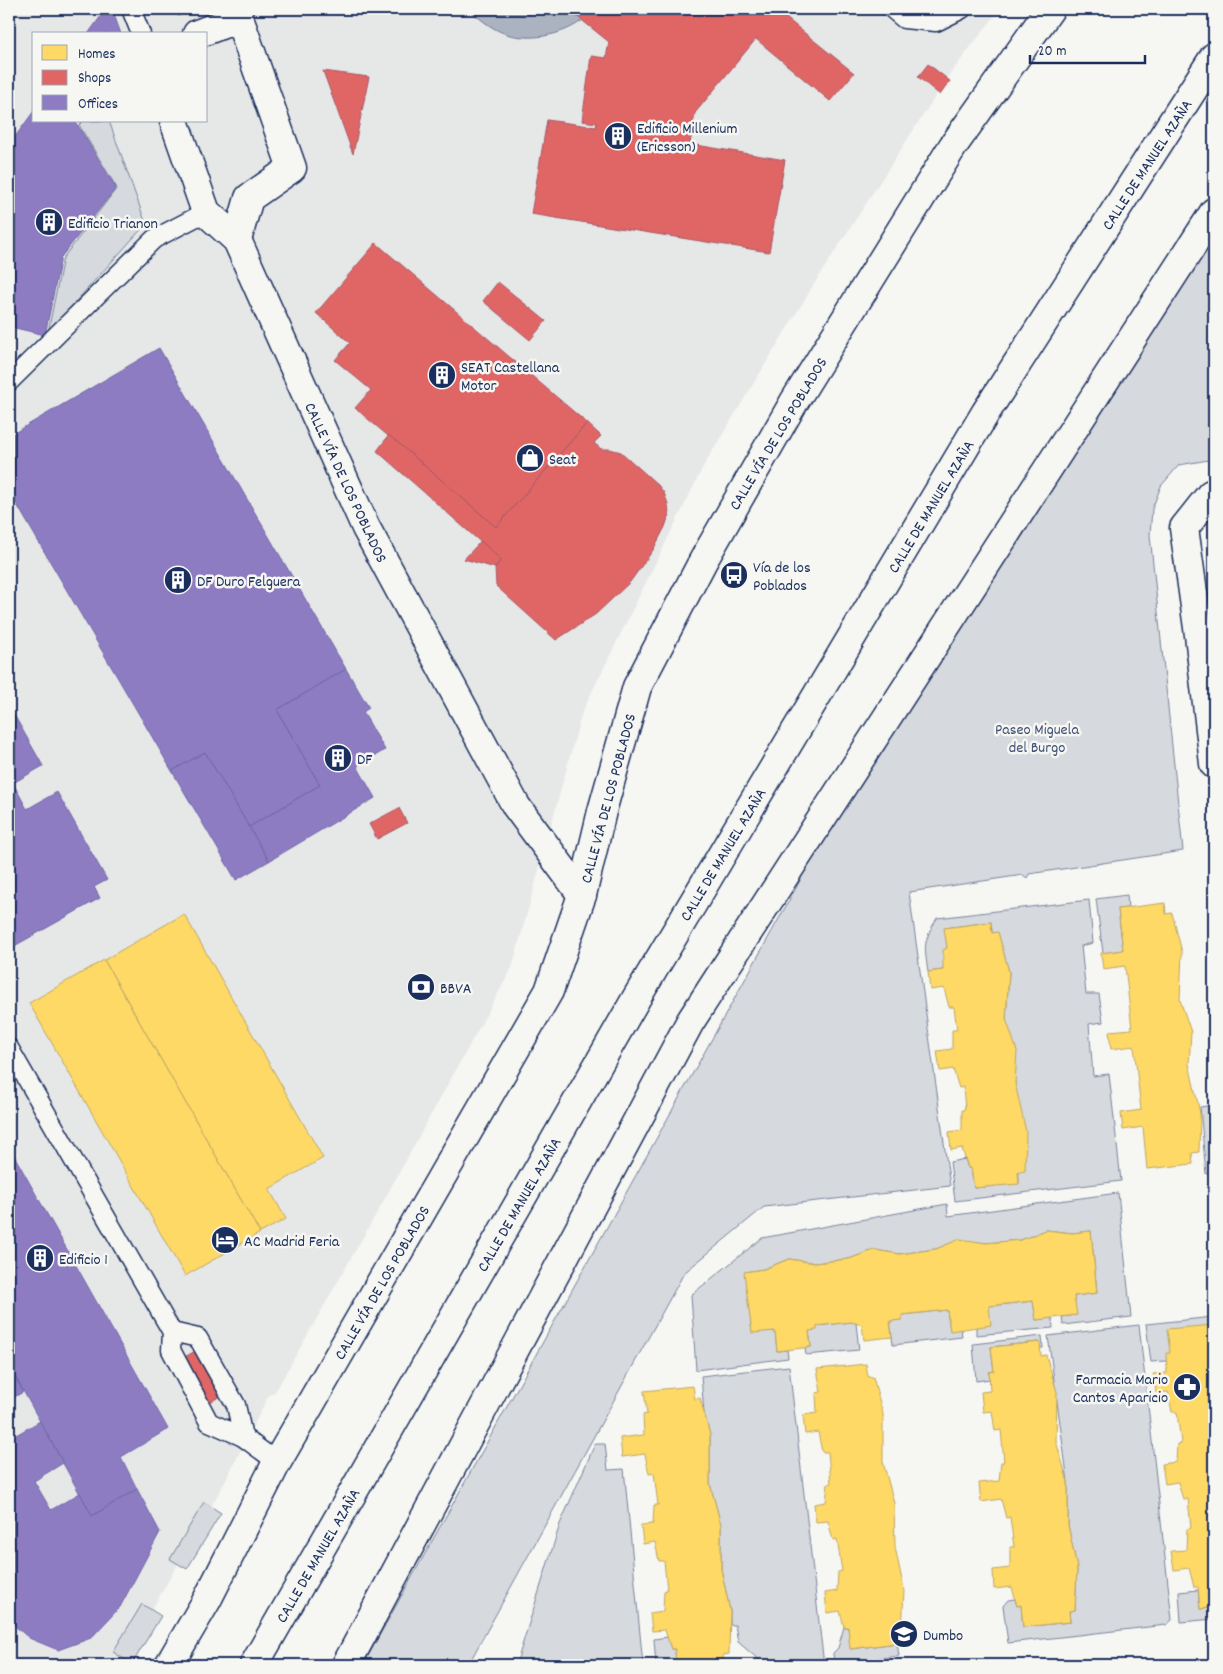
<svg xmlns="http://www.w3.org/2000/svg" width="1223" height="1674" font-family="Dekko,sans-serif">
	<rect width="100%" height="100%" fill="#f6f6f2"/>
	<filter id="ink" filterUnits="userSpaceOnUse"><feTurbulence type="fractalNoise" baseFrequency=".02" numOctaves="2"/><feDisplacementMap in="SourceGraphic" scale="10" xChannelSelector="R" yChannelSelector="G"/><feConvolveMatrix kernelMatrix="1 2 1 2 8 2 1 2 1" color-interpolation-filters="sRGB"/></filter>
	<g filter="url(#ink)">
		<path fill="#e6e7e7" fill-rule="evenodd" d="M9 9H1000L949 75 819 276 705 463 582 712 512 968 379 1209 275 1392 269 1395 221 1489 120 1665H9ZM34 34H206V121H34Z"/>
		<g fill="#d6d9dd" stroke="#78849e">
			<path d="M83 121H109L146 224 48 332 63 258 117 188 79 125Z"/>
			<path d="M1214 198V459L1179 465 1161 486 1152 509 1150 535 1183 851 1029 874 1027 878 1023 875 909 892 950 1186 764 1207 684 1273 468 1665H363L796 888 826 829 1152 297Z"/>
			<path d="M1127 895 1128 908 1118 909 1123 950 1103 953 1096 899Z"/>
			<path d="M1089 900 1093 943 1081 946 1086 994H1099L1103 1022 1089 1024 1093 1076 1109 1074 1121 1181 955 1201 950 1162 965 1159 968 1168H971L974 1188 1019 1183 1015 1083 1006 1019 1009 972 998 933H992L991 922 945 928 947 948 943 970 928 972C924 944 923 943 937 918Z"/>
			<path d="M1214 1105V1173L1206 1174 1200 1107Z"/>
			<path d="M1118 1193 1131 1317 1063 1325 1062 1317 1076 1315 1074 1296 1097 1293 1091 1231 1072 1233 1046 1230 1021 1240 986 1243 960 1240 936 1249 900 1254 874 1250 849 1259 815 1263 789 1259 764 1269 745 1272 752 1332 775 1331 777 1351 787 1350 788 1358 696 1370 691 1295 762 1238 947 1204 948 1216Z"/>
			<path d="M1033 1301 1036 1320 1052 1318 1053 1328 976 1335V1327L989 1306Z"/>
			<path d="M947 1310 950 1330 961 1329 962 1337 893 1345 890 1321 902 1320V1315Z"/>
			<path d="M1213 1317 1214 1325 1166 1361 1151 1362 1146 1324Z"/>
			<path d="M851 1322 856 1323 859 1350 806 1355 805 1348 811 1347 809 1331 817 1326Z"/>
			<path d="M1139 1325 1172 1620 1166 1625 1008 1643 1003 1606 1008 1600 1015 1599 1017 1606 1021 1605 1023 1627 1070 1622 1069 1611 1075 1610 1077 1568 1068 1525V1482L1048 1336Z"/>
			<path d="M1042 1336 1043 1348H1040L1039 1342 991 1347 994 1371 989 1372 990 1379 976 1381 973 1344Z"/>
			<path d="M789 1366 824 1665H765L738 1642 735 1625H730V1611L721 1569V1525L710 1484V1435L704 1413 701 1376Z"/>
			<path d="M595 1444H605L608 1470 624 1469 643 1665H516L560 1524Z"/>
			<path d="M204 1502 221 1513 187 1569 170 1559Z"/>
			<path d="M1198 1590 1200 1609 1214 1607V1619L1181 1622 1179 1592Z"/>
			<path d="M142 1604 161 1616 132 1664 113 1652Z"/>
			<path d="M844 1627H848L851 1649 897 1643 899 1656 834 1663 833 1653 838 1648Z"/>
			<path d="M668 1637 671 1649H675L676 1665H656L654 1639Z"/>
		</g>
		<path fill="#abb2c0" stroke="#717e99" d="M469 9H594C576 32 539 42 510 35 494 31 481 20 469 9Z"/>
		<g fill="#ffd966" stroke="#bba664">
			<path d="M1165 903 1166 914 1172 913 1182 952 1180 1000 1191 1032 1189 1064 1200 1113 1199 1152 1192 1153 1193 1164 1147 1169 1143 1127 1123 1130 1121 1113 1141 1110 1134 1046 1111 1049 1109 1031 1132 1029 1125 966 1103 969 1101 953 1123 950 1118 909Z"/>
			<path d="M184 914 323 1158 269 1189 286 1219 260 1233 104 960Z"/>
			<path d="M991 922 992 933 998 932 1009 972 1006 1019 1017 1051 1015 1083 1026 1132 1025 1171 1018 1172 1019 1184 974 1188 971 1168H968L962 1148 951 1150 949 1132 962 1130V1110L965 1109 963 1087 959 1088 953 1069 940 1071 937 1051 952 1049V1030H957L954 1007H949L944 988 930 990 928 972 943 970V950L947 948 944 928Z"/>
			<path d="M104 960 260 1233 185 1276 29 1003Z"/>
			<path d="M1046 1230 1072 1233 1091 1231 1097 1293 1074 1296 1077 1315 1036 1320 1033 1301 989 1306 991 1325 950 1331 947 1310 902 1315V1320L890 1321 892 1337 864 1340 862 1325 851 1322 817 1326V1330L809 1331 811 1347 777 1351 775 1331 752 1333 744 1272 764 1269 789 1259 815 1263 849 1259 874 1250 900 1254 936 1249 960 1239 986 1243 1021 1240Z"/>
			<path d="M1214 1325V1607L1200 1609 1198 1587H1194L1189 1568 1174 1570 1171 1551 1186 1550 1187 1529 1191 1528 1188 1499H1183L1178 1482 1165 1484 1162 1464 1176 1462 1177 1444 1181 1443 1177 1412H1172L1168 1392 1156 1393 1153 1374 1167 1373 1166 1353H1170L1167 1329Z"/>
			<path d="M1040 1342 1041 1356 1046 1355 1057 1392 1056 1441 1068 1482V1525L1077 1568 1075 1610 1069 1611 1070 1622 1023 1627 1021 1605 1017 1606 1012 1587 994 1589 993 1570 1010 1568V1547H1014L1010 1517 1006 1518 1001 1499 981 1502 979 1483 999 1481 1001 1462H1004L1001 1430 995 1431 992 1411 983 1412 981 1392 990 1391 989 1372 994 1371 991 1347Z"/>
			<path d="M866 1364 868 1377H873L883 1414V1462L894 1503 895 1547 904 1590 902 1632 896 1633 897 1643 850 1649 848 1627H844L840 1611 827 1613 825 1593 837 1591 838 1572 842 1571 837 1539 833 1540 828 1521 816 1522 814 1504 826 1502 828 1484 831 1483 828 1452H822L818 1432 805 1434 803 1415 817 1413 816 1393 821 1392 817 1369Z"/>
			<path d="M693 1386 695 1399 700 1398 710 1435V1484L721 1525V1569L730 1611 729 1654 723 1655 724 1665H676L675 1649H671L665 1630 652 1631 650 1613 663 1611 664 1591 667 1590 664 1561H659L655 1542 643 1544 641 1525 653 1524 654 1505H658L654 1473 649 1474 645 1454 622 1457 620 1438 644 1435 643 1415 647 1414 644 1391Z"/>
		</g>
		<g fill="#e06666" stroke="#a55664">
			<path d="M175 9H195L178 16Z"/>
			<path d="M568 9H775L854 73 830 101 756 39 695 113 690 144 785 160 769 252 531 214 547 120 596 127 597 123 582 121 591 56 606 58 609 42Z"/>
			<path d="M928 64 950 81 940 95 918 77Z"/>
			<path d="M323 71 369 77 353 154Z"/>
			<path d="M376 243 587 423 496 527 355 408 371 390 335 360 350 343 316 313Z"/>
			<path d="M498 282 546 321 530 340 483 301Z"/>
			<path d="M587 423 601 436 594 443 601 449H610L621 452 658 485 664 493 668 504 669 515 665 527 653 550 630 582 596 614 556 640 496 586 495 568 501 560 377 451 389 435 496 527Z"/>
			<path d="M481 541 501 560 495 568 464 559Z"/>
			<path d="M399 808 407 823 377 839 369 824Z"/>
			<path d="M197 1350 221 1396 208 1403 183 1358Z"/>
		</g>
		<g fill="#8e7cc3" stroke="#6c65a5">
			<path d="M106 9H112L121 34H88Z"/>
			<path d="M34 111V121H75L116 188 61 257 45 335 11 327 9 330V145Z"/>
			<path d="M159 348 346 669 277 710 320 785 249 827 205 752 172 771 9 491V436Z"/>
			<path d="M346 669 369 708 363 712 385 750 357 766 375 798 269 861 249 827 320 785 277 710Z"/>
			<path d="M9 706 43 766 13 783 27 809 57 792 107 880 94 887 100 898 9 949Z"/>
			<path d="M205 752 269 861 236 880 172 771Z"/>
			<path d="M11 1150 168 1429 121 1457 137 1489 92 1516 9 1365V1151Z"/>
			<path d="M9 1365 23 1392 9 1400Z"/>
			<path d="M40 1421 63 1463 34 1481 51 1510 80 1493 92 1516 137 1489 160 1532 120 1607 91 1638 58 1650 29 1638 9 1621V1435L11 1438Z"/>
		</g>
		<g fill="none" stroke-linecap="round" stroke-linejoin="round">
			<defs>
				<g id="service">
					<path d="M131 9 141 34"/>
					<path d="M892 9 904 19 936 22 962 9"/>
					<path d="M9 382 154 239 206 212"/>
					<path d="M9 1048 172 1332 171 1350 209 1422 243 1437 277 1462"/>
					<path d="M172 1332 198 1338 236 1405 243 1437"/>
				</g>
				<g id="minor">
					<path d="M197 34 239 18 292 168 249 198 237 240"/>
					<path d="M174 121 206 212 237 240 366 528 384 561 516 806 582 895"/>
					<path d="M1214 493 1211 494 1184 528 1199 635 1214 764"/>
					<path d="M169 1665 207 1600 277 1462 549 991 582 895 602 811 637 687 703 561 794 402 953 146 1050 9"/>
				</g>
				<g id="motorway">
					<path d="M254 1665 637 997 986 412 1214 57"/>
					<path d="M346 1665 690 1022 1214 212"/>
				</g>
			</defs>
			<use href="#service" stroke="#1b2f5e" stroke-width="21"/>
			<use href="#minor" stroke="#1b2f5e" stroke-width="31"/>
			<use href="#motorway" stroke="#1b2f5e" stroke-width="31"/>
			<use href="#service" stroke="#f6f6f2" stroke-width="18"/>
			<use href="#minor" stroke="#f6f6f2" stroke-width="28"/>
			<use href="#motorway" stroke="#f6f6f2" stroke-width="28"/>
		</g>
	</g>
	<defs>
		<symbol id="building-disc" viewBox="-11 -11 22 22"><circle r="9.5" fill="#1b2f5e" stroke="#f6f6f2"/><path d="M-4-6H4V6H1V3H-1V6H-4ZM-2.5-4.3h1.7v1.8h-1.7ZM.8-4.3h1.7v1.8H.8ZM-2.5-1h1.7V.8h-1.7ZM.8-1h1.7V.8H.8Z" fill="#fff"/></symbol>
		<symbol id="shop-disc" viewBox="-11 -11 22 22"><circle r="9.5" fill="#1b2f5e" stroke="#f6f6f2"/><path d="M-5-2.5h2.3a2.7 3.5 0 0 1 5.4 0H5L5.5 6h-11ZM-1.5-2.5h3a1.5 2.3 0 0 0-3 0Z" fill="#fff"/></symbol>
		<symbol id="bus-disc" viewBox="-11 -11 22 22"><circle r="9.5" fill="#1b2f5e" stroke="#f6f6f2"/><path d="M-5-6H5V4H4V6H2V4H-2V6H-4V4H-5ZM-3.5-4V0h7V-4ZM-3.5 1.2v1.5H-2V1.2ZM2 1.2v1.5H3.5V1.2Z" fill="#fff"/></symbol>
		<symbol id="bank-disc" viewBox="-11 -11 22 22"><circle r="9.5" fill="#1b2f5e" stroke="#f6f6f2"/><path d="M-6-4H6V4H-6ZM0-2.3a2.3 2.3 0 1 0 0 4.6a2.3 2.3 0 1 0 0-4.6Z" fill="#fff"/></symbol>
		<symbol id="hotel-disc" viewBox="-11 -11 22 22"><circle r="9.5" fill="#1b2f5e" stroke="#f6f6f2"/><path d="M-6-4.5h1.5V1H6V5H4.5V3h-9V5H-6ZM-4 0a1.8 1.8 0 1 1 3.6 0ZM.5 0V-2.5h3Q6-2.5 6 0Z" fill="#fff"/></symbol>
		<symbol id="pharmacy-disc" viewBox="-11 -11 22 22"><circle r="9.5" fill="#1b2f5e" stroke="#f6f6f2"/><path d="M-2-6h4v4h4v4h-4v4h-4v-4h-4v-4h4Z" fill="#fff"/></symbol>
		<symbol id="school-disc" viewBox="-11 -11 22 22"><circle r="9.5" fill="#1b2f5e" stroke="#f6f6f2"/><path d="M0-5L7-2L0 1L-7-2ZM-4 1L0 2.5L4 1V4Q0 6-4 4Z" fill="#fff"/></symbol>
	</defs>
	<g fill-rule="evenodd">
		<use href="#building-disc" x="602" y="120" width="32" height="32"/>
		<use href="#building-disc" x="33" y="206" width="32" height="32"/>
		<use href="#building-disc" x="426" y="359" width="32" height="32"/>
		<use href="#shop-disc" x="514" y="442" width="32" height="32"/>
		<use href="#bus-disc" x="718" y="559" width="32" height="32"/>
		<use href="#building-disc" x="162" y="564" width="32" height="32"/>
		<use href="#building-disc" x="322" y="742" width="32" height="32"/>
		<use href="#bank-disc" x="405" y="971" width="32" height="32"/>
		<use href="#hotel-disc" x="209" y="1224" width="32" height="32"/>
		<use href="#building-disc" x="24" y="1242" width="32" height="32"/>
		<use href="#pharmacy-disc" x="1171" y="1371" width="32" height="32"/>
		<use href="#school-disc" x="888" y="1618" width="32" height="32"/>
	</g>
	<g text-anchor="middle" stroke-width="5" stroke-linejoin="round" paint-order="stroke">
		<g font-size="16" fill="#1b2f5e" stroke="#f6f6f2" text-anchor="start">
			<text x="637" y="133">Edificio Millenium<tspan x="637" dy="18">(Ericsson)</tspan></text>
			<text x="68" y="228">Edificio Trianon</text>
			<text x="461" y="372">SEAT Castellana<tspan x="461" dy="18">Motor</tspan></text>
			<text x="549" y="464">Seat</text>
			<text x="753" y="572">Vía de los<tspan x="753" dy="18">Poblados</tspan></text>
			<text x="197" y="586">DF Duro Felguera</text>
			<text x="357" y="764">DF</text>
			<text x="440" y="993">BBVA</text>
			<text x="244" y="1246">AC Madrid Feria</text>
			<text x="59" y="1264">Edificio 1</text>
			<text x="1168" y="1384" text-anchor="end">Farmacia Mario<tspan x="1168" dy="18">Cantos Aparicio</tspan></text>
			<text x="923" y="1640">Dumbo</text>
		</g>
		<g font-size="16" fill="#1b2f5e" stroke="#f6f6f2">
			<text transform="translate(1146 164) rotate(-57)" y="6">CALLE DE MANUEL AZAÑA</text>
			<text transform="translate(777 433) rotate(-59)" y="6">CALLE VÍA DE LOS POBLADOS</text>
			<text transform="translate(347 482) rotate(65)" y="6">CALLE VÍA DE LOS POBLADOS</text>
			<text transform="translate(930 506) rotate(-59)" y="6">CALLE DE MANUEL AZAÑA</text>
			<text transform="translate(607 798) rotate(-75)" y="6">CALLE VÍA DE LOS POBLADOS</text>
			<text transform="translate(722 854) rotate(-59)" y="6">CALLE DE MANUEL AZAÑA</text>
			<text transform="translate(518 1204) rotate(-60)" y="6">CALLE DE MANUEL AZAÑA</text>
			<text transform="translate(381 1282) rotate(-60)" y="6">CALLE VÍA DE LOS POBLADOS</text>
			<text transform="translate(317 1555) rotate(-60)" y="6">CALLE DE MANUEL AZAÑA</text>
		</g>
		<g font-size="16" fill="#405177" stroke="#f6f6f2">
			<text x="1037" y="734">Paseo Miguela<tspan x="1037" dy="18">del Burgo</tspan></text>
		</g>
	</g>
	<rect width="1223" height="1674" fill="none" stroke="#f6f6f2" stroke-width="30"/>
	<rect x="15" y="15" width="1193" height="1644" fill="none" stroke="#1b2f5e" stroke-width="2" filter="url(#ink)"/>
	<rect x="32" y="32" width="175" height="90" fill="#f6f6f2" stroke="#9ea6b7"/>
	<rect x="42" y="45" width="25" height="15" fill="#ffd966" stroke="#9ea6b7"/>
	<text x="78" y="58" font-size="15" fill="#1b2f5e">Homes</text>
	<rect x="42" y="70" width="25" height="15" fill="#e06666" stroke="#9ea6b7"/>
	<text x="78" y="82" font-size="15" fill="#1b2f5e">Shops</text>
	<rect x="42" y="95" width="25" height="15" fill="#8e7cc3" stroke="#9ea6b7"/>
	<text x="78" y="108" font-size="15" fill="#1b2f5e">Offices</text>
	<path d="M1030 55v8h115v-8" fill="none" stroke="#1b2f5e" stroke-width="2.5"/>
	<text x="1038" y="55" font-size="15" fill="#1b2f5e" stroke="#f6f6f2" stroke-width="4" paint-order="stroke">20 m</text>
</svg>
